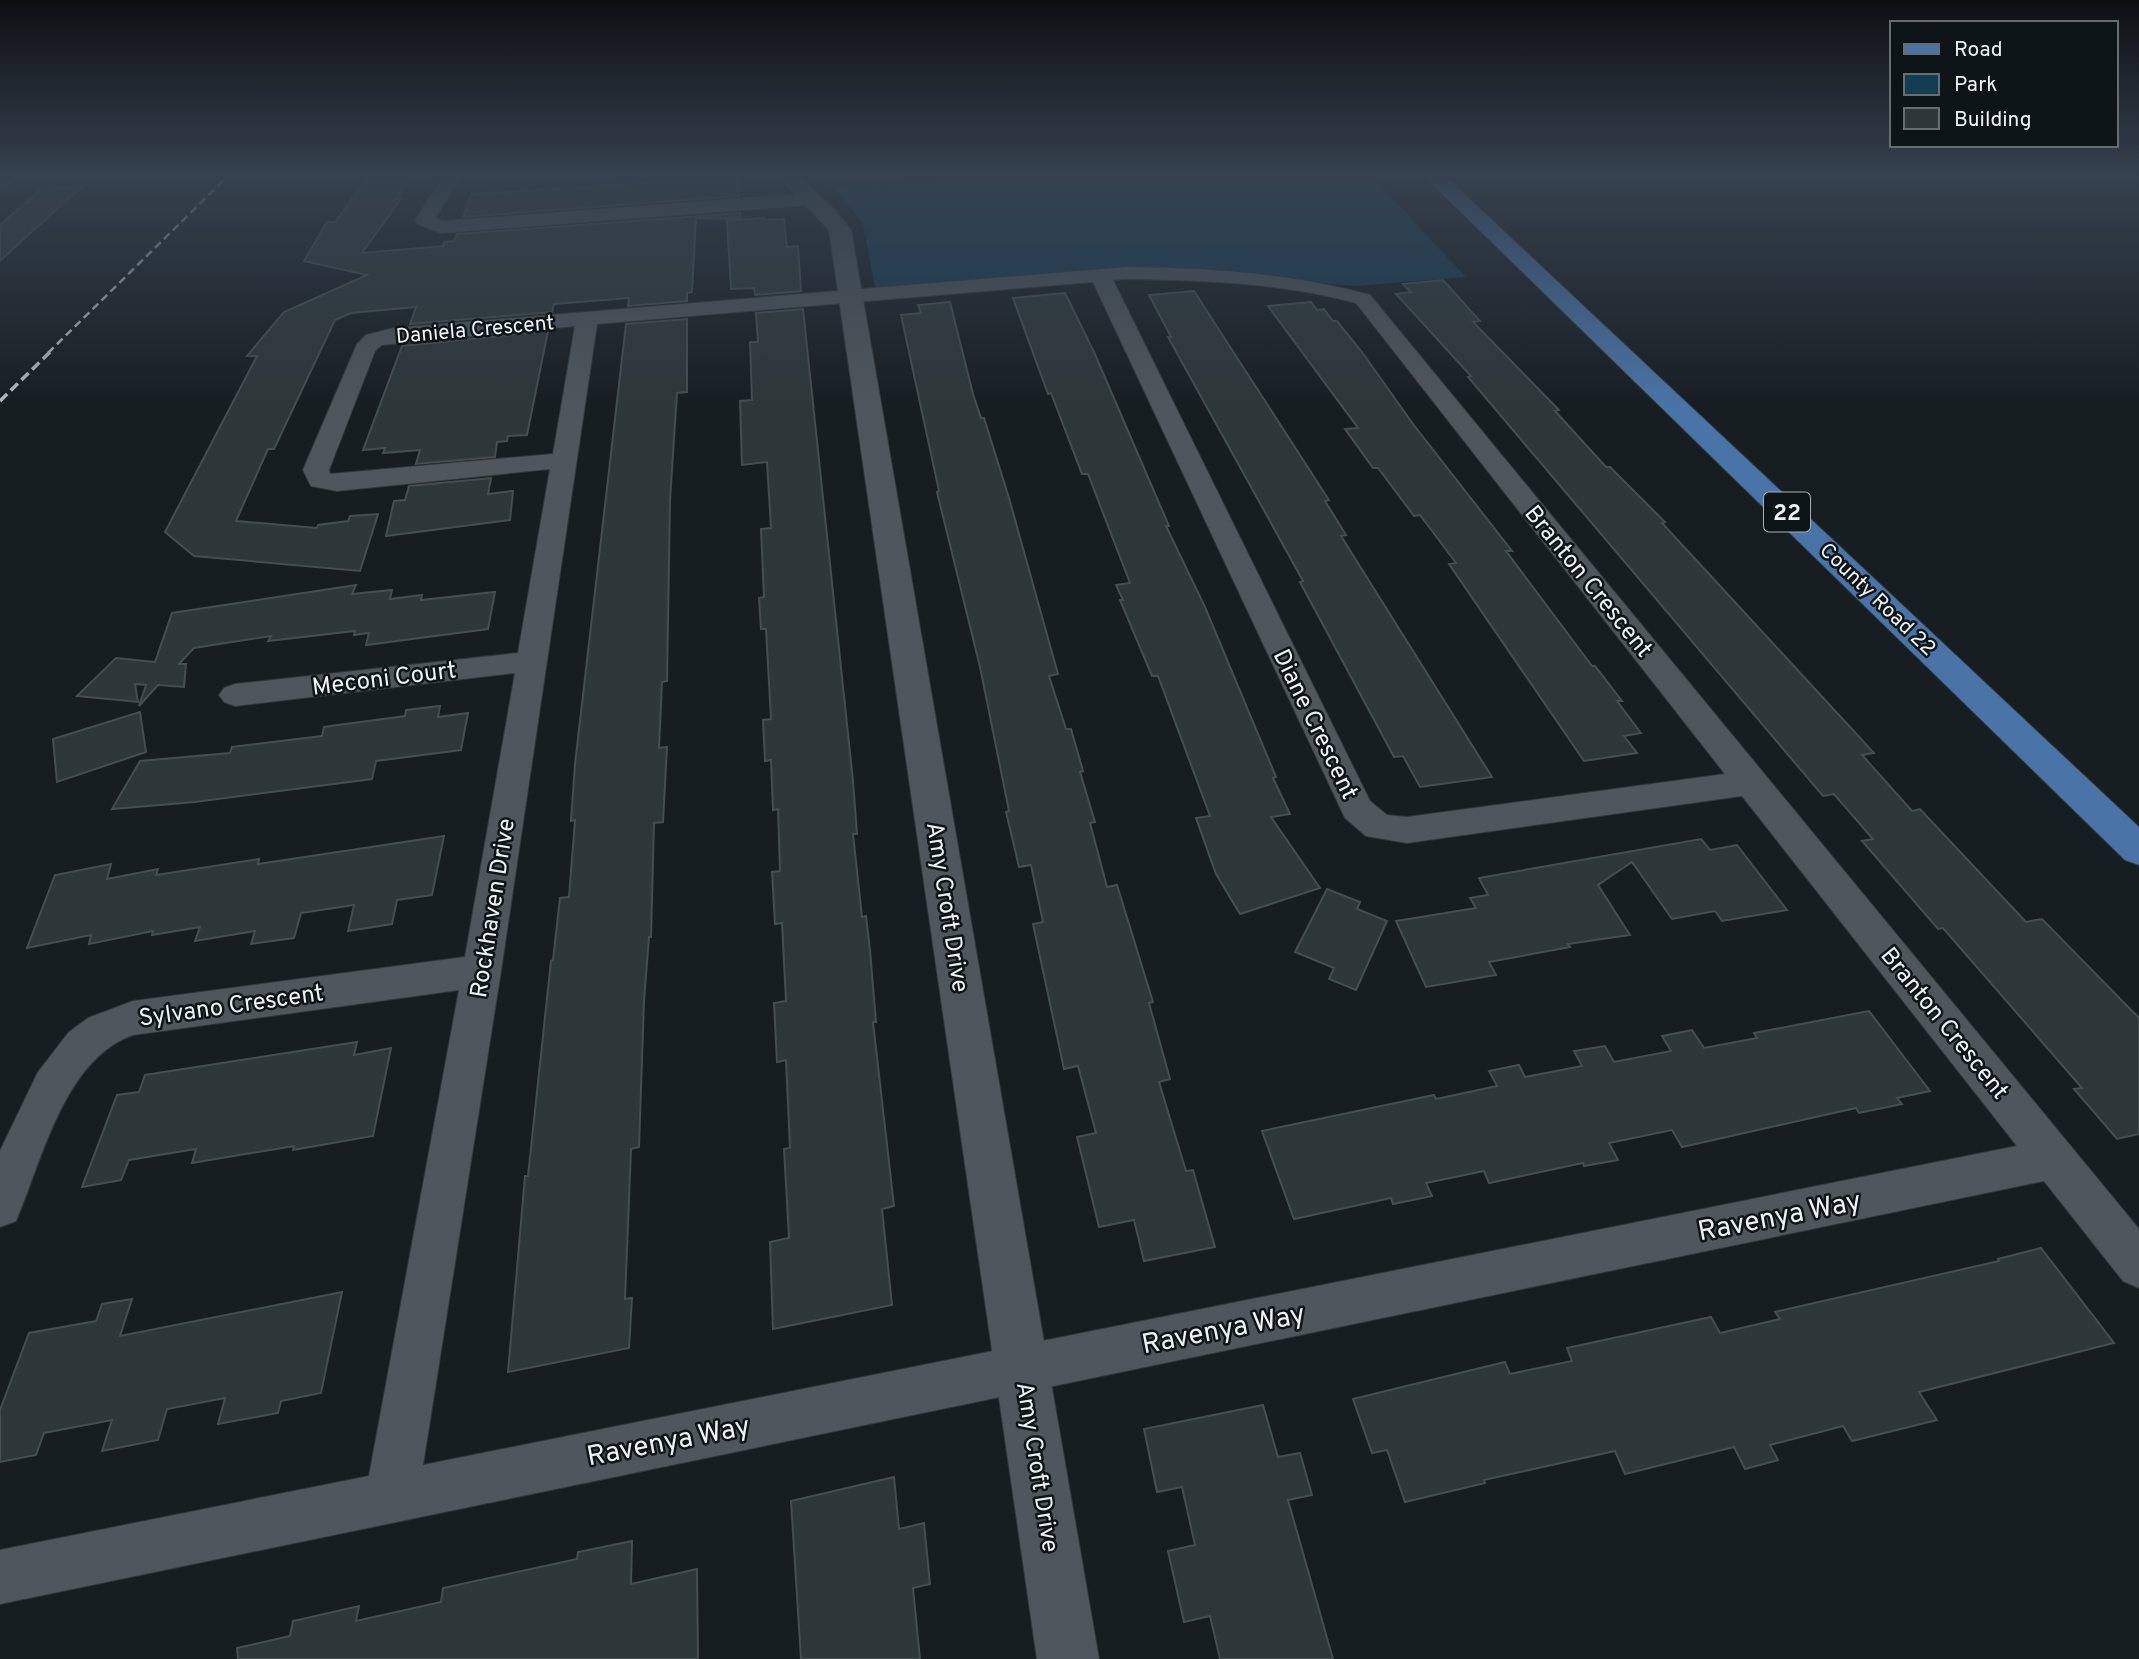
<svg xmlns="http://www.w3.org/2000/svg" width="2139" height="1659" font-family="Overpass,sans-serif">
	<rect width="100%" height="100%" fill="#171e22"/>
	<path fill="#133d50" d="M1023 176H1371L1466 277 1354 286 1161 268 875 288 863 223 834 188Z"/>
	<g fill="#2e3739" stroke="#454e50" stroke-width="2">
		<path d="M369 176H412L396 199H401L362 253 443 246 444 242 454 241 457 234 740 213 741 219 696 218 692 292 687 293V301L628 306 629 298 554 304 552 312 410 324 416 307 351 313 335 320 274 449H268L236 521 317 528 318 525 348 521 350 516 378 514 360 571 194 556 165 532 257 356H247L284 312 367 275 304 261 327 222H335Z"/>
		<path d="M738 177 739 196 463 217 471 194Z"/>
		<path d="M83 186 27 236 0 261V225L42 188Z"/>
		<path d="M764 218 765 220 784 219 787 247 798 246 801 291 755 295 754 288 731 289 727 221Z"/>
		<path d="M1443 280 1480 321 1473 322 1559 410 1555 411 1606 467H1610L1665 522 1662 523 1874 753 1862 755 1912 811 1920 809 2026 922 2042 919 2139 1018V1134L2117 1139 2074 1089 2082 1088 1943 928 1938 929 1862 841 1873 839 1834 794 1823 796 1468 377 1471 376 1396 294 1411 292 1403 284Z"/>
		<path d="M1194 291 1329 500 1325 501 1346 535 1341 536 1492 777 1420 787 1403 756 1394 757 1300 582 1303 581 1168 337H1171L1149 295Z"/>
		<path d="M1065 293 1094 352 1169 526H1166L1205 607 1276 777 1273 778 1290 814 1271 817 1320 888 1240 914 1216 874 1196 818 1210 816 1158 676H1152L1120 600H1123L1116 585 1130 583 1088 474H1082L1051 393 1048 394 1013 298Z"/>
		<path d="M950 302 973 394 981 418H984L1009 498 1058 674 1049 676 1066 729H1071L1083 771 1080 772 1095 822 1090 823 1107 887 1117 885 1153 1002 1149 1003 1170 1079 1159 1082 1186 1171 1193 1170 1215 1247 1144 1261 1134 1220 1099 1227 1077 1137 1096 1133 1078 1066 1064 1069 1033 924 1043 922 1031 865 1019 867 1006 812 1009 811 980 667 937 492 939 491 901 315 921 313 918 305Z"/>
		<path d="M1311 302 1317 310 1324 309 1333 321H1337L1362 352 1413 424 1512 551H1506L1592 666H1595L1622 701H1617L1641 733 1624 736 1637 753 1584 761 1449 564 1456 563 1420 515 1414 516 1378 468H1373L1345 429 1358 428 1268 306Z"/>
		<path d="M803 309 853 781 857 834H853L862 917 866 916 870 950 876 1022H873L894 1206 882 1209 892 1305 773 1329 770 1242 789 1238 784 1149 790 1148 786 1060 777 1062 774 1003 786 1001 782 923 775 924 772 872 780 871 778 809 773 810 771 760 765 761 763 720 771 719 766 629H761L759 598 764 597 761 529 771 528 767 462 742 465 740 401 752 400 750 342H758L756 313Z"/>
		<path d="M687 319V392L677 393 670 500 667 681 662 682 659 748 667 747 663 822 654 823 651 937H649L644 1001 639 1147 631 1149 625 1299 632 1298 629 1348 508 1372 525 1176H528L551 961 553 960 560 898 569 897 575 820 571 821 575 764 626 324Z"/>
		<path d="M548 331 527 435 508 436 507 441 497 442 495 457 416 464 420 450 383 453 385 448 363 450 402 346Z"/>
		<path d="M491 478 488 494 513 491 510 520 386 536 394 501 405 500 409 486Z"/>
		<path d="M356 585 352 594 392 590 390 599 422 595 421 600 495 592 488 629 366 645 369 633 354 635 355 631 268 641 271 636 194 648 179 664H186L184 687 158 685 139 706 146 685 135 684 138 702 77 696 116 658 155 662 172 613Z"/>
		<path d="M440 706 438 717 468 713 461 750 376 761 372 779 195 802 112 809 140 761 230 753 232 747 322 736 324 727 405 716 406 710Z"/>
		<path d="M140 712 146 752 57 782 53 739Z"/>
		<path d="M444 836 432 895 397 900 392 924 348 931 354 905 301 913 294 938 251 944 255 931 195 941 200 927 152 935 153 931 89 944 91 935 27 948 55 875 111 864 107 879 158 869 156 875 259 859 258 864Z"/>
		<path d="M1701 839 1710 850 1737 845 1787 910 1722 921 1715 911 1672 919 1632 862 1598 885 1630 935 1568 944 1570 947 1489 962 1496 975 1426 987 1396 921 1476 908 1470 898 1488 895 1479 878Z"/>
		<path d="M1327 889 1360 902 1357 909 1387 921 1356 990 1329 979 1334 968 1295 952Z"/>
		<path d="M1869 1011 1930 1091 1897 1098 1902 1104 1859 1113 1856 1108 1682 1147 1672 1130 1609 1143 1618 1160 1584 1166 1583 1163 1489 1183 1484 1171 1426 1183 1432 1196 1393 1204 1391 1198 1294 1219 1262 1131 1434 1095 1436 1099 1497 1086 1489 1071 1519 1065 1525 1077 1582 1066 1574 1051 1605 1046 1614 1062 1671 1051 1662 1036 1692 1030 1704 1048 1757 1038 1754 1033Z"/>
		<path d="M357 1042 354 1055 391 1048 373 1136 293 1150 294 1146 192 1163 196 1149 129 1160 121 1180 82 1187 117 1095 139 1092 145 1075Z"/>
		<path d="M2041 1248 2114 1343 1919 1392 1937 1420 1852 1441 1843 1426 1770 1445 1778 1460 1745 1469 1734 1447 1625 1474 1615 1451 1484 1480 1485 1483 1405 1502 1387 1450 1372 1453 1353 1399 1505 1362 1510 1374 1572 1361 1567 1348 1711 1317 1720 1333 1780 1319 1775 1312 1999 1261 1998 1259Z"/>
		<path d="M342 1292 321 1393 281 1401 278 1413 218 1424 225 1398 167 1409 158 1440 102 1451 112 1420 44 1433 36 1455 0 1462V1410L29 1333 96 1321 102 1304 132 1299 120 1336Z"/>
		<path d="M1263 1405 1278 1457 1300 1453 1312 1495 1288 1500 1333 1659H1220L1210 1616 1184 1622 1168 1551 1195 1545 1182 1487 1157 1492 1144 1429Z"/>
		<path d="M894 1477 899 1529 924 1523 930 1584 913 1588 920 1659H801L791 1501Z"/>
		<path d="M632 1541 631 1584 697 1569 698 1659H238L237 1648 290 1636 293 1621 359 1606 356 1621 441 1602 443 1588 577 1559 578 1552Z"/>
	</g>
	<g fill="none" stroke-linecap="round" stroke-linejoin="round">
		<defs>
			<g id="minor">
				<path d="M0 176H19L6 188 0 189Z"/>
				<path d="M444 176H462L435 218 443 221 811 193 820 199 811 205 441 233 417 224 415 220Z"/>
				<path d="M1126 267C1209 268 1290 273 1370 295L2139 1229V1288L2123 1281 2044 1181 0 1604V1550L369 1476 459 990 133 1035C64 1059 42 1161 16 1221L0 1227V1151L38 1072 69 1032 88 1018 133 1001 465 957 515 673 235 706 224 702 219 695 224 688 235 684 518 653 550 469 337 491 311 486 303 470 357 344 366 335 394 328ZM1126 279C1203 280 1281 283 1356 303L1725 774 1407 817 1387 815 1370 801 1113 280ZM1093 282 1345 818 1366 836 1407 843 1742 796 2017 1146 423 1465 501 971 597 324ZM575 326 553 454 330 474 329 470 375 351 382 345Z"/>
			</g>
			<path id="tertiary" d="M778 176H799L836 211 851 230 1099 1659H1037L829 230Z"/>
			<path id="primary" d="M1424 176H1445L2139 827V865L2125 860Z"/>
		</defs>
		<use href="#minor" stroke="#33373a" stroke-width="2"/>
		<use href="#tertiary" stroke="#33373a" stroke-width="2"/>
		<use href="#primary" stroke="#33373a" stroke-width="2"/>
		<use href="#minor" fill="#4f575c" fill-rule="evenodd"/>
		<use href="#tertiary" fill="#4f575c" fill-rule="evenodd"/>
		<use href="#primary" fill="#4a74a7" fill-rule="evenodd"/>
		<path stroke="#b5babd" stroke-width="2.5" stroke-dasharray="8 4.5" stroke-linecap="butt" d="M48 353 228 176"/>
		<path stroke="#b5babd" stroke-width="3.5" stroke-dasharray="10 5" stroke-linecap="butt" d="M0 401 50 352"/>
	</g>
	<linearGradient id="sky" x2="0" y2="1"><stop stop-color="#0d1013"/><stop offset="0.43" stop-color="#36414f"/><stop offset="1" stop-color="#36414f" stop-opacity="0"/></linearGradient>
	<rect width="2139" height="408" fill="url(#sky)"/>
	<g text-anchor="middle" stroke-width="5" stroke-linejoin="round" paint-order="stroke">
		<g font-size="21" fill="#eef2f5" stroke="#0e1518">
			<text transform="translate(475 329) rotate(-5)" y="7">Daniela Crescent</text>
			<text transform="translate(1878 599) rotate(44)" y="7">County Road 22</text>
		</g>
		<rect fill="#0e1518" stroke="#abb0b3" stroke-width="2" x="1764" y="492.5" width="46" height="39" rx="5"/>
		<g font-size="23" font-weight="bold" fill="#eef2f5">
			<text x="1787" y="520">22</text>
		</g>
		<g font-size="24" fill="#eef2f5" stroke="#0e1518">
			<text transform="translate(1589 581) rotate(51)" y="8">Branton Crescent</text>
			<text transform="translate(384 678) rotate(-7)" y="8">Meconi Court</text>
			<text transform="translate(1316 724) rotate(64)" y="8">Diane Crescent</text>
			<text transform="translate(948 907) rotate(81)" y="8">Amy Croft Drive</text>
			<text transform="translate(492 908) rotate(-81)" y="8">Rockhaven Drive</text>
			<text transform="translate(231 1005) rotate(-8)" y="8">Sylvano Crescent</text>
			<text transform="translate(1945 1023) rotate(51)" y="8">Branton Crescent</text>
			<text transform="translate(1038 1467) rotate(81)" y="8">Amy Croft Drive</text>
		</g>
		<g font-size="28" fill="#eef2f5" stroke="#0e1518">
			<text transform="translate(1779 1215) rotate(-11)" y="10">Ravenya Way</text>
			<text transform="translate(1223 1328) rotate(-11)" y="10">Ravenya Way</text>
			<text transform="translate(668 1440) rotate(-11)" y="10">Ravenya Way</text>
		</g>
	</g>
	<rect x="1890" y="21" width="228" height="126" fill="#0e1518" stroke="#686d70" stroke-width="2"/>
	<rect x="1904" y="44" width="35" height="10" fill="#4a74a7" stroke="#686d70" stroke-width="2"/>
	<text x="1954" y="56" font-size="21" fill="#eef2f5">Road</text>
	<rect x="1904" y="74" width="35" height="21" fill="#133d50" stroke="#686d70" stroke-width="2"/>
	<text x="1954" y="91" font-size="21" fill="#eef2f5">Park</text>
	<rect x="1904" y="108" width="35" height="21" fill="#2e3739" stroke="#686d70" stroke-width="2"/>
	<text x="1954" y="126" font-size="21" fill="#eef2f5">Building</text>
</svg>
